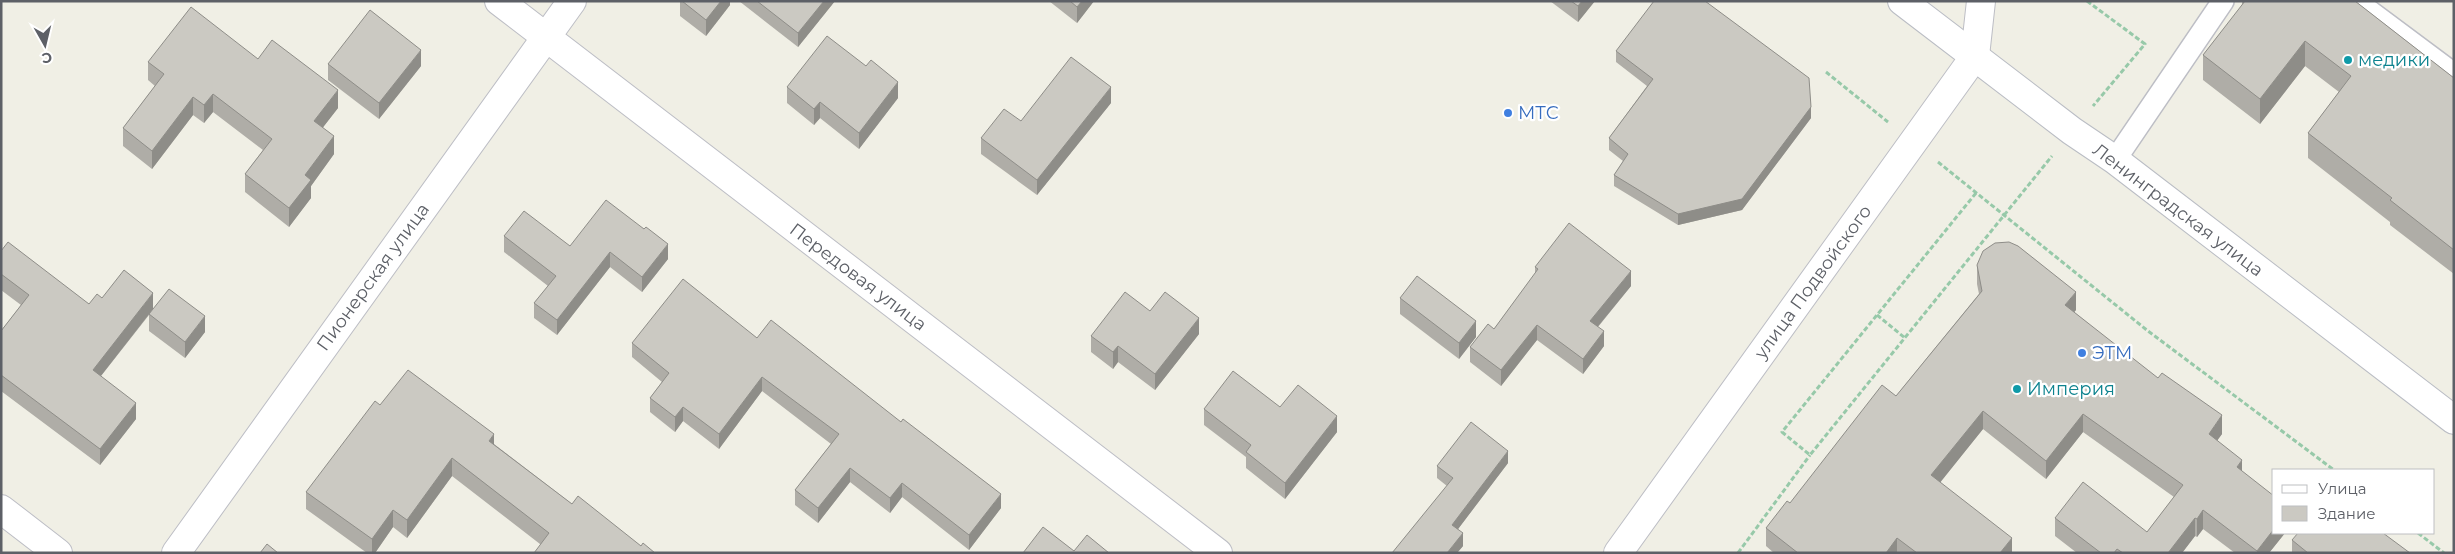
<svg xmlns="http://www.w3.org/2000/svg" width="2455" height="554" font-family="Montserrat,sans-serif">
	<rect width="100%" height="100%" fill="#f0efe5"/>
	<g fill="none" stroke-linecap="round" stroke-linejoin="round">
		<defs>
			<g id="lane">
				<path d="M2356 1 2454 74"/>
				<path d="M2115 160 2223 1"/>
			</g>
			<g id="street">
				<path d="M499 1 1218 553"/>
				<path d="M1 509 58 553"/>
				<path d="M176 553 572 1"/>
				<path d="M1618 553 1975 56 1981 1"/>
			</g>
			<path id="secondary" d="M1902 1 2072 131 2115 160 2454 420"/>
		</defs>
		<use href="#lane" stroke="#bdbec5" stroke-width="24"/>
		<use href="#street" stroke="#bdbec5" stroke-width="30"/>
		<use href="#secondary" stroke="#babdc4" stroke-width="30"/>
		<g stroke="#97c9a9" stroke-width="3" stroke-dasharray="5 2.5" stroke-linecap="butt">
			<path d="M2087 1 2145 44 2093 106"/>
			<path d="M1826 72 1888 122"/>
			<path d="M1938 162 2148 331 2334 470"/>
			<path d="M1976 193 1782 432 1810 455 2052 156"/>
			<path d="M1877 315 1905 338"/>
			<path d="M2418 533 2444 553"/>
			<path d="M1738 553 1810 455"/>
		</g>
		<use href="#lane" stroke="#fff" stroke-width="21"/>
		<use href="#street" stroke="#fff" stroke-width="28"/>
		<use href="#secondary" stroke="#fff" stroke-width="28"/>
	</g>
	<g fill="#afada7">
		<path d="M680 1H730V5L706 36 680 16Z"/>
		<path d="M739 1H835L798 47Z"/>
		<path d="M1049 1H1094L1077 23Z"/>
		<path d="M1550 1H1595L1578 22Z"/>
		<path d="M2242 1H2355L2454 78V274L2390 225V222L2308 158V133L2339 92 2305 66 2260 124 2203 80V55L2242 6Z"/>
		<path d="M1616 51 1811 118 1742 210 1678 225 1614 186V175L1623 161 1609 150V138L1647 86 1616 62Z"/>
		<path d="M258 59 338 108 323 127 334 154 311 186V198L289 227 245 192V174L263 150 213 112 204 123 193 115 152 169 123 146V128L155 86 148 80V62Z"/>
		<path d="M328 64 421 66 379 119 328 80Z"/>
		<path d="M787 87 898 98 859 149 820 118 814 125 787 103Z"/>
		<path d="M1111 103 1037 195 981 154V138Z"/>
		<path d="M504 236 570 246 668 259 642 292 610 267 557 335 534 318V303L548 286 504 252Z"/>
		<path d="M1 251 89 304 102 298 153 309 205 332 185 358 149 331V315L101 376 136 419 100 465 1 391V331L21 305 1 290Z"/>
		<path d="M1977 265 2076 310 2074 312 2222 434 2217 440 2242 471 2285 533 2269 553H2235L2203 529 2197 537 2195 536 2182 553H2077L2055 536V518L2147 532 2174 497 2083 432 2046 479 1983 429 1940 482 2012 553H1774L1766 546V528L1896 396 1979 294 1977 284Z"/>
		<path d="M1535 267 1631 286 1598 327 1604 346 1583 374 1537 340 1501 386 1470 362V347L1494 329 1535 274Z"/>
		<path d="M1400 298 1476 337 1459 359 1400 314Z"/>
		<path d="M1150 311 1199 334 1155 390 1118 362 1113 369 1091 352V336Z"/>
		<path d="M757 338 1001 508 969 550 902 497 890 513 850 482 818 523 795 505V490L831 444 762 391 719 449 683 421 675 432 650 412V398L662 382 632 357V343Z"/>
		<path d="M380 405 494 444 572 504 641 546 655 553 540 544 452 476 407 538 393 527 375 553H367L306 509V492Z"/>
		<path d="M1280 407 1337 432 1285 499 1246 468V457L1204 425V409Z"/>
		<path d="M1508 463 1458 529 1463 546 1457 553 1447 486 1437 478V466Z"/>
		<path d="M2292 540 2410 553H2292Z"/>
	</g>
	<g fill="#8e8d88">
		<path d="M721 1H730V5L706 36V20Z"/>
		<path d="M824 1H835L798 47V33Z"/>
		<path d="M1082 1H1094L1077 23V7Z"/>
		<path d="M1582 1H1595L1578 22V6Z"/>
		<path d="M2305 41V66L2260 124V99Z"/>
		<path d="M421 50V66L379 119V103Z"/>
		<path d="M898 82V98L859 149V133Z"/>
		<path d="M1111 87V103L1037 195V180Z"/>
		<path d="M338 90V108L314 139V121Z"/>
		<path d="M213 94V112L204 123V105Z"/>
		<path d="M193 97V115L152 169V151Z"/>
		<path d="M820 102V118L814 125V109Z"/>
		<path d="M1811 107V118L1742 210 1678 225V214Z"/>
		<path d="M334 136V154L311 186V198L289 227V208L305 175Z"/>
		<path d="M668 244V259L642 292V277Z"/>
		<path d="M610 252V267L557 335V320Z"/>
		<path d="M1631 271V286L1590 336V321Z"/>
		<path d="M2076 292V310L2065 323V305Z"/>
		<path d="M153 293V309L93 386V370Z"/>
		<path d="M205 316V332L185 358V342Z"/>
		<path d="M1199 318V334L1155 390V374Z"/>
		<path d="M1476 321V337L1459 359V343Z"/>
		<path d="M1537 325V340L1501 386V370Z"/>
		<path d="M1604 331V346L1583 374V359Z"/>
		<path d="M1118 346V362L1113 369V352Z"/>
		<path d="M762 377V391L719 449V434Z"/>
		<path d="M136 403V419L100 465V449Z"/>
		<path d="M683 407V421L675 432V417Z"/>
		<path d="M1983 411V429L1931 494V475Z"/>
		<path d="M2083 414V432L2046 479V461Z"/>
		<path d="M2222 415V434L2209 452V434Z"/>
		<path d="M1337 416V432L1285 499V483Z"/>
		<path d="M494 434V452L489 441Z"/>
		<path d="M1508 451V463L1452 537V525Z"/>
		<path d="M452 458V476L407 538V520Z"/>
		<path d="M2242 460V478L2237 467Z"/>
		<path d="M850 468V482L818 523V508Z"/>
		<path d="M902 483V497L890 513V498Z"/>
		<path d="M1001 494V508L969 550V535Z"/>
		<path d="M393 510V527L375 553H372V539Z"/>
		<path d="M2203 510V529L2197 537V519Z"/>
		<path d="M2195 518V536L2182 553H2168Z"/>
		<path d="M2274 529V533H2285L2269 553H2257V551Z"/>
		<path d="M1463 533V546L1457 553H1447Z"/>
		<path d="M1897 538V553H1886Z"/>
		<path d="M2012 538V553H2000Z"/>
	</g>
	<g fill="#cbc9c2" stroke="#8e8d88">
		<path d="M682 1H721L706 20Z"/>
		<path d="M757 1H824L798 33Z"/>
		<path d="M1070 1H1082L1077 7Z"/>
		<path d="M1571 1H1582L1578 6Z"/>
		<path d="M1654 1H1705L1809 78 1811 107 1742 199 1678 214 1614 175 1628 154 1609 138 1653 79 1616 51Z"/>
		<path d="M2245 1H2355L2454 78V250L2390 200 2392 198 2308 133 2351 76 2305 41 2260 99 2203 55Z"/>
		<path d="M191 7 258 59 272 40 338 90 314 121 334 136 305 175 311 180 289 208 245 174 272 139 213 94 204 105 193 97 152 151 123 128 164 74 148 62Z"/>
		<path d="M370 10 421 50 379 103 328 64Z"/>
		<path d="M827 36 866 66 871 60 898 82 859 133 820 102 814 109 787 87Z"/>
		<path d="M1071 57 1111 87 1037 180 981 138 1004 109 1021 121Z"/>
		<path d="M606 200 644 229 646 227 668 244 642 277 610 252 557 320 534 303 556 276 504 236 524 211 570 246Z"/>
		<path d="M1569 223 1631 271 1590 321 1604 331 1583 359 1537 325 1501 370 1470 347 1488 324 1494 329 1538 269 1535 267Z"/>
		<path d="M8 242 89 304 97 294 102 298 124 270 153 293 93 370 136 403 100 449 1 375V331L29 295 1 274V251Z"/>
		<path d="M2009 242 2018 246 2076 292 2065 305 2158 378 2162 373 2222 415 2209 434 2242 460 2237 467 2274 496V529L2257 551 2203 510 2197 519 2195 518 2168 553H2123L2117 549 2114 553H2101L2055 518 2083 482 2147 532 2183 485 2083 414 2046 461 1983 411 1931 475 2012 538 2000 553H1917L1897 538 1886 553H1798L1766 528 1787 501 1790 503 1882 385 1896 396 1982 291 1977 265 1983 251 1995 243Z"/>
		<path d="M1417 276 1476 321 1459 343 1400 298Z"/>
		<path d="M683 279 757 338 771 320 901 422 903 419 1001 494 969 535 902 483 890 498 850 468 818 508 795 490 839 434 762 377 719 434 683 407 675 417 650 398 669 373 632 343Z"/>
		<path d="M169 289 205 316 185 342 149 314Z"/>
		<path d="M1125 292 1150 311 1165 292 1199 318 1155 374 1118 346 1113 352 1091 336Z"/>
		<path d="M408 370 494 434 489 441 572 504 578 496 641 546 643 543 655 553H534L549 533 452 458 407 520 393 510 372 539 306 492 375 401 380 405Z"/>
		<path d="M1233 371 1280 407 1298 385 1337 416 1285 483 1246 452 1251 445 1204 409Z"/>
		<path d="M1471 422 1508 451 1452 525 1463 533 1447 553H1392L1453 478 1437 466Z"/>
		<path d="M1043 527 1074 551 1087 535 1109 553H1023Z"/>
		<path d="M2298 533H2383L2410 553H2308L2292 540Z"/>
		<path d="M267 544 278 553H260Z"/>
	</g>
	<g fill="#0f9aa8" stroke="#fff" stroke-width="2">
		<circle cx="2348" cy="60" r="5"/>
		<circle cx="2017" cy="389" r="5"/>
	</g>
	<g fill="#3f7fe0" stroke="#fff" stroke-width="2">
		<circle cx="1508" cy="113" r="5"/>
		<circle cx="2082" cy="353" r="5"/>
	</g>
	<g text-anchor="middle" stroke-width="4.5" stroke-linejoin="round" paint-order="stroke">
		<g font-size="18" fill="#0d838f" stroke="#fff" text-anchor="start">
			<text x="2358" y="66">медики</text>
			<text x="2027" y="395">Империя</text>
		</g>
		<g font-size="18" fill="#366cbe" stroke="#fff" text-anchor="start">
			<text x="1518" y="119">МТС</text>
			<text x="2092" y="359">ЭТМ</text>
		</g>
		<g font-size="18" fill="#5d6067" stroke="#fff">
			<text transform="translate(2178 210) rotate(37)" y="6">Ленинградская улица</text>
			<text transform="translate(373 277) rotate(-54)" y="6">Пионерская улица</text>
			<text transform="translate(858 277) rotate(37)" y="6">Передовая улица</text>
			<text transform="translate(1813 282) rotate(-54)" y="6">улица Подвойского</text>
		</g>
	</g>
	<rect width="2455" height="554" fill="none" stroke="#5d6067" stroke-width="5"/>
	<rect x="2272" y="469" width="162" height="65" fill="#ffffff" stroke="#bebfc2"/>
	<rect x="2282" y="485" width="25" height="8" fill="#ffffff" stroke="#bebfc2"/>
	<text x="2318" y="494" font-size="15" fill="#5d6067">Улица</text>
	<rect x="2282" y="506" width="25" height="15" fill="#cbc9c2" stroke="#bebfc2"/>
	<text x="2318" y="519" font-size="15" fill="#5d6067">Здание</text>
	<g transform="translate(45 45) rotate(172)" stroke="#ffffff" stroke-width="4" paint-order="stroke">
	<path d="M0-4L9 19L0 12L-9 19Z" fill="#5d6067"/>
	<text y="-8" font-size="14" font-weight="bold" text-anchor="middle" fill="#5d6067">С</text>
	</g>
</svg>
